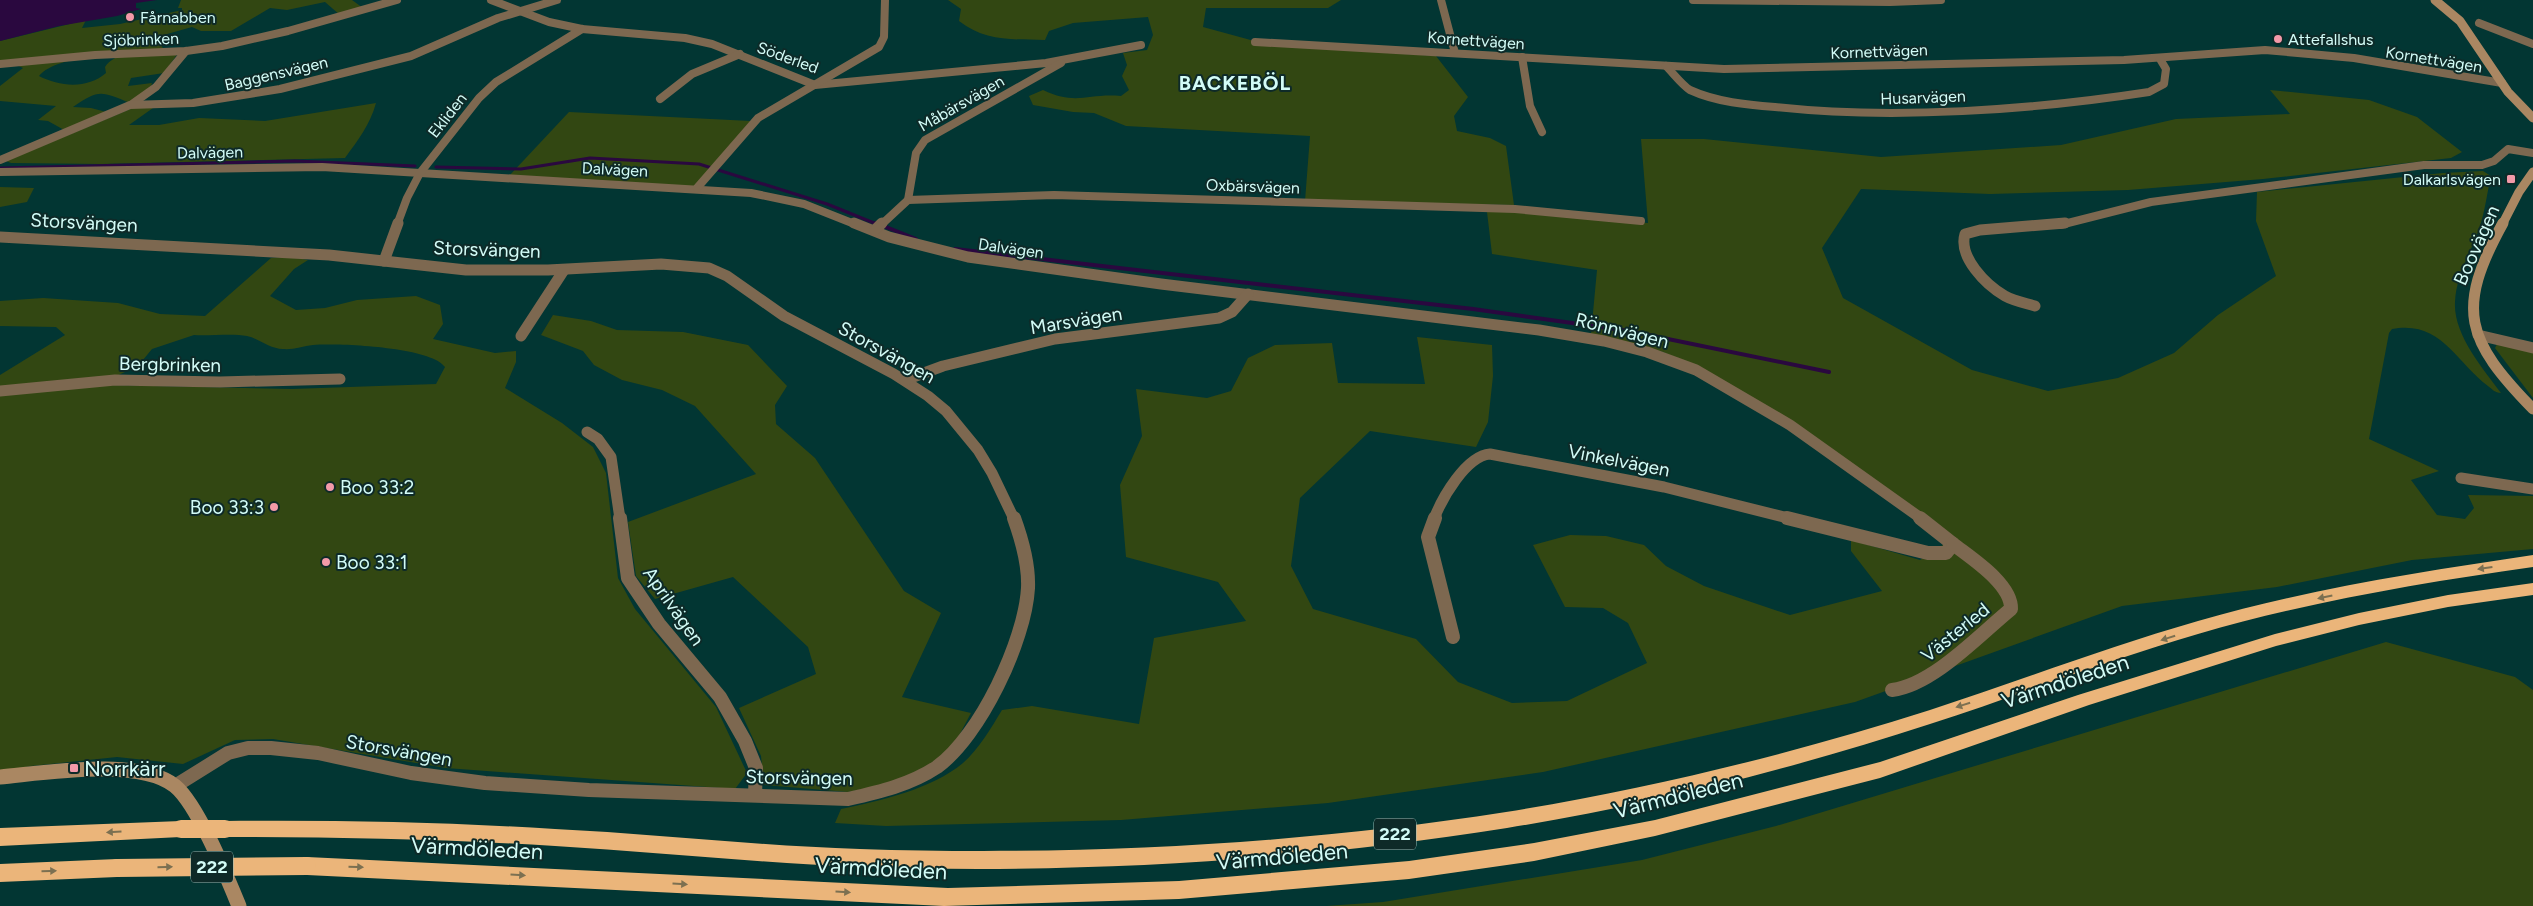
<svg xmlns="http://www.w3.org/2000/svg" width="2533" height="906" font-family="Figtree,sans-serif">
	<rect width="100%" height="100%" fill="#023633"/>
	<g fill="#324712" fill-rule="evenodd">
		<path d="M181 0H352L363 8 340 15 325 2 287 10 270 8 231 31H201L192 27 160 36V43L164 50C134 53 58 53 39 76 60 87 88 89 106 73L105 67C118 47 157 53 178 53L164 73 131 78 128 86 152 83 151 86 130 103C101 91 99 89 73 107L91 108 110 113 66 131 48 121 38 120 56 106 0 101V86L23 68 10 62 0 63V41L86 20 82 28 120 24 182 10V8H178Z"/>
		<path d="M948 0H1341L1328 8H1206L1203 27 1269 45 1436 56 1468 97 1454 116 1457 131 1490 138 1506 146 1514 205 1305 201 1310 136 1126 126 1094 113 1073 112 1033 105 1029 96 1043 90C1077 106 1087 93 1121 96L1129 90 1122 76 1127 65 1123 53 1147 50 1153 35 1148 17 1073 23 1049 31 1045 40C1013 39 986 42 959 21L961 9Z"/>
		<path d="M2270 90 2369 100 2417 117 2462 152 2451 158 2263 179 2128 190 1990 194 1861 189 1822 248 1843 298 1972 370 2048 391 2118 378 2174 353 2218 315 2276 276 2256 221 2257 192 2443 173 2483 171 2491 176C2487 193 2485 212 2479 229 2471 252 2456 276 2455 302 2453 334 2483 369 2501 393 2495 393 2492 389 2488 386 2455 361 2441 320 2392 329L2389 333 2369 439 2439 471 2411 480 2437 515 2465 519 2474 508 2468 495 2533 496V549L2412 560 2277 587 2122 606 1855 702 1543 772 1328 803 1121 820 886 826 835 823 841 809C880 801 932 789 963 763 979 749 991 728 1002 710L1032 706 1139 724 1154 638 1246 621 1218 582 1126 557 1120 485 1142 436 1136 389 1207 398 1231 391 1248 358 1275 345 1332 343 1338 383 1425 384 1417 337 1492 345 1493 376 1488 422 1476 447 1370 431 1300 498 1291 566 1313 609 1416 639 1458 682 1512 703 1567 701 1647 663 1628 623 1603 608 1565 607 1533 545 1570 535 1606 536 1644 545 1666 566 1704 586 1790 615 1882 591 1851 551V540L1920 560 1955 537 1813 436 1710 373 1663 352 1591 334 1597 270 1492 254 1487 212H1522L1648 223 1641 139H1704L1881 157 2061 145 2176 119 2290 114Z"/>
		<path d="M376 103C370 125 358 140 345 158L101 164 11 163 6 161 133 108H153L129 125H159L199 118 265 121Z"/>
		<path d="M569 112 751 121 694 187 509 176Z"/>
		<path d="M0 187 34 188 27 202 0 207Z"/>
		<path d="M291 257 308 260 294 269 270 296 296 310 325 308 357 300 416 296 440 305 443 324 433 339 495 353 516 351V362L505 388 562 423 593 447 606 473 618 578 635 609 716 707 747 773 735 789 446 768 273 739 235 740 183 764 117 757 31 766 0 772V375L65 335 56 327 0 326V301L43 298 118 303 160 314 205 316 271 258ZM194 335C210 336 233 333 247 336 260 339 270 349 283 349 293 350 303 346 313 345 339 343 431 347 445 367L436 384 292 389 108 385 112 378 138 366 152 349Z"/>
		<path d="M553 315 591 321 617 330 683 332 748 345 787 386 775 405 776 424 815 458 904 591 941 613 902 697 971 713 954 745 935 761 896 783 848 792 764 785 761 756 739 708 816 674 808 647 733 577 655 599 636 576 628 522 756 474 695 406 662 390 622 380 594 365 583 351 541 335Z"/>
		<path d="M2497 344 2533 353V398L2495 348Z"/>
		<path d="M2386 642 2515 677 2533 690V906H1326L1383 902 1642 860 1776 826Z"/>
	</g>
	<path fill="#2a083f" d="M0 0H157L136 3V8L141 9 117 16 59 26 0 41Z"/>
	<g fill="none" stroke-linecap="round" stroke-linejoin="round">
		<g stroke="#2a083f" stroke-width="3">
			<path d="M436 167 521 169 590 158 699 164 827 204 879 225"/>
			<path d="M0 168 295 161 415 166"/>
		</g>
		<g stroke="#2a083f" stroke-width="4">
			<path d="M876 223 916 239"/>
			<path d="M955 249 1473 309 1629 331 1829 372"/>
		</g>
		<g stroke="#7d6850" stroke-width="8">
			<path d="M491 0 549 22 582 29 685 38 712 44 815 85 1046 63 1141 45"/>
			<path d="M1441 0 1455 53"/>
			<path d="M1693 0 1890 2 1941 0"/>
			<path d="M2479 23 2533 44"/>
			<path d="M1255 42 1724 69 2124 60 2265 50 2354 58 2502 83"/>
			<path d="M1522 57 1530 106 1542 132"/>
			<path d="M0 64 95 55 186 51 222 46 288 31 397 0"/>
			<path d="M1666 66C1673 73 1682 85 1690 90 1716 102 1748 105 1775 107 1893 120 2032 110 2149 92L2164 84 2166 69 2160 59"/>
			<path d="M660 99 692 74 740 54"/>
			<path d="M132 104 156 87 186 51"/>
			<path d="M0 160 130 105 193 103 280 89 411 56 498 18 557 0"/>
			<path d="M0 172 322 167 751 193 804 204 857 225"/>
			<path d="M697 188 758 118 879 47 884 37 885 0"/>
			<path d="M908 200 916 153 925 140 1061 63"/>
			<path d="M397 225 407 198 420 173 479 98 496 82 582 29"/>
			<path d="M881 225 908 200 1054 195 1515 209 1641 221"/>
			<path d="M2060 225 2151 202 2424 165H2482L2494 161 2508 149 2533 153"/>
		</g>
		<g stroke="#7d6850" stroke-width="11">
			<path d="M854 223 889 237 968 257 1161 284 1539 330 1604 341 1647 352 1696 370 1790 425 1922 519"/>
			<path d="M875 230 882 223"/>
			<path d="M0 237 329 255 466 270H548L661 264 709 268 727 276 784 316 894 374 928 396 946 411 978 450 992 473 1014 519"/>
			<path d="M384 261 398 223"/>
			<path d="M2035 306C2025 303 2014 301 2005 296 1986 285 1958 257 1965 234L1980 230 2065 223"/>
			<path d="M2478 335 2533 348"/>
			<path d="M521 336 564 270"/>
			<path d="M905 380 943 366 1055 339 1219 318 1232 312 1248 294"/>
			<path d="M0 391 115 380 220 382 340 379"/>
			<path d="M587 432 598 439 611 457 620 519"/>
			<path d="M2461 478 2533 489"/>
			<path d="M1434 519C1442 498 1466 456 1490 454L1664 487 1792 519"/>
		</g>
		<g stroke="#7d6850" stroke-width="14">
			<path d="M620 518 628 578 659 624 720 697 745 741 756 768 755 794"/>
			<path d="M1435 518 1428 537 1453 637"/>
			<path d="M1787 518 1928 553H1946L1953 544 1920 518"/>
			<path d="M1892 690C1933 685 1979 635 2011 609 2012 584 1971 558 1953 544"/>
			<path d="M175 786 228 753 248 748H271L318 753 411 773 485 783 589 790 848 799C879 792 910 785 937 767 980 736 1025 641 1028 588 1029 565 1022 540 1014 518"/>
		</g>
		<g stroke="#aa8762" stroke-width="9">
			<path d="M2435 0 2460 21 2508 92 2533 118"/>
			<path d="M2502 225 2519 192 2533 172"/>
		</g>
		<path stroke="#aa8762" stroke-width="11" d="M2503 223C2455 310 2466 340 2533 409"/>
		<path stroke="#aa8762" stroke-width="15" d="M0 777C44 773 139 757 175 786 198 805 227 877 239 906"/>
		<g fill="#ebb57a" fill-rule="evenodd">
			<path d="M2533 555V567C2420 583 2308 602 2198 634 2108 660 2020 695 1930 724 1792 769 1650 805 1507 828 1294 862 1076 874 861 867 759 863 657 852 555 846 445 839 335 837 225 837L218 835 215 829 218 823 225 821C335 820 445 822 555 829 657 834 758 846 860 849 1076 856 1293 845 1506 812 1649 789 1792 754 1930 710 2019 681 2107 647 2198 621 2308 589 2420 572 2533 555Z"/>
			<path d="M2533 583V595L2448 607 2359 625 2276 646 2089 705 1880 778 1655 836 1534 861 1409 879 1179 899 944 906 307 875 300 872 297 866 300 860 307 857 948 888 1179 881 1409 861 1534 843 1655 820 1880 762 2078 695 2275 634 2359 613 2448 595Z"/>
			<path d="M181 821 188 823 191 829 188 835 181 837 0 846V828Z"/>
			<path d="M117 859 124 862 127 868 124 874 117 877 0 882V864Z"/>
		</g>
		<g stroke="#ebb57a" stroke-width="18">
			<path d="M181 829H225"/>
			<path d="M117 868 307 866"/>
		</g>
	</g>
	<defs><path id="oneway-solid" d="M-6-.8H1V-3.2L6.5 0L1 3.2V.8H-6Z" transform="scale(1.25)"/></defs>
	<g fill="#7c7051">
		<use href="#oneway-solid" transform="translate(2485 568) rotate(172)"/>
		<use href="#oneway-solid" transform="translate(2325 597) rotate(168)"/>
		<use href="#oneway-solid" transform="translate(2168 638) rotate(163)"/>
		<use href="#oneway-solid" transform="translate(1963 705) rotate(162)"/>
		<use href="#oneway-solid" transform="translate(114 832) rotate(177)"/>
		<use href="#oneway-solid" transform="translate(165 867) rotate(-1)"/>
		<use href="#oneway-solid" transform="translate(356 867) rotate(2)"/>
		<use href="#oneway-solid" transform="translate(49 871) rotate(-2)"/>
		<use href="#oneway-solid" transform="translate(518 875) rotate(3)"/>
		<use href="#oneway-solid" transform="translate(680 884) rotate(3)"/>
		<use href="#oneway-solid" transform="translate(843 892) rotate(3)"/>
	</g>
	<g fill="#f39aa9" stroke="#0e2a28" stroke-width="2">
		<circle cx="130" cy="17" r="5"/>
		<circle cx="2278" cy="39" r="5"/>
		<rect x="2506" y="174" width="10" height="10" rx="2.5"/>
		<circle cx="330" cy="487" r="5"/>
		<circle cx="274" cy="507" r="5"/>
		<circle cx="326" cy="562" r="5"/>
		<rect x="69" y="763" width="10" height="10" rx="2.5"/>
	</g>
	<g text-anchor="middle" stroke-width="4" stroke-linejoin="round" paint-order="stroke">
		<g font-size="16" fill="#d3fcf7" stroke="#0e2a28" text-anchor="start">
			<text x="140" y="23">Fårnabben</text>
			<text x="2288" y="45">Attefallshus</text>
			<text x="2501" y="185" text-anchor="end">Dalkarlsvägen</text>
		</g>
		<g font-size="16" fill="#d3fcf7" stroke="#0e2a28">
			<text transform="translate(141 39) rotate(-2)" y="6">Sjöbrinken</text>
			<text transform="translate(1476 40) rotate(4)" y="6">Kornettvägen</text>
			<text transform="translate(1879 51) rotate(-2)" y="6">Kornettvägen</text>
			<text transform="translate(788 57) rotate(20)" y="6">Söderled</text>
			<text transform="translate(2434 59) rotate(9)" y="6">Kornettvägen</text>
			<text transform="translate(276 73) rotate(-13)" y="6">Baggensvägen</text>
			<text transform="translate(1923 97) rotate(-2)" y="6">Husarvägen</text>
			<text transform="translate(961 103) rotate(-30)" y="6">Måbärsvägen</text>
			<text transform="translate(447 115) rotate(-52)" y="6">Ekliden</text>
			<text transform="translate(210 152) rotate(-1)" y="6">Dalvägen</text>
			<text transform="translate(615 169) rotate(3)" y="6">Dalvägen</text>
			<text transform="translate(1253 186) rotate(2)" y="6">Oxbärsvägen</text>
			<text transform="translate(1011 248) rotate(8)" y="6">Dalvägen</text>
		</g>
		<g fill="#0e2a28" stroke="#98bdb9" stroke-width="1">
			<rect x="1374" y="818.5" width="42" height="31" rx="4"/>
			<rect x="191" y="851.5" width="42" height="31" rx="4"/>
		</g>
		<g font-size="18" font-weight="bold" fill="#d3fcf7">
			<text x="1395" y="840">222</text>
			<text x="212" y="873">222</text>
		</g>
		<g font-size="19" fill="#d3fcf7" stroke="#0e2a28">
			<text transform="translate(84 222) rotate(3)" y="7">Storsvängen</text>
			<text transform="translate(2476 245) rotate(-66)" y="7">Boovägen</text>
			<text transform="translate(487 249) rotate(2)" y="7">Storsvängen</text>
			<text transform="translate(1076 320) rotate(-9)" y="7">Marsvägen</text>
			<text transform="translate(1622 330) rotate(14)" y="7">Rönnvägen</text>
			<text transform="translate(887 352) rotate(29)" y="7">Storsvängen</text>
			<text transform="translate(170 364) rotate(1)" y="7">Bergbrinken</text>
			<text transform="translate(1619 460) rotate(11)" y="7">Vinkelvägen</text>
			<text transform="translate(674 606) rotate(55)" y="7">Aprilvägen</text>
			<text transform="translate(1955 632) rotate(-39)" y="7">Västerled</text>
			<text transform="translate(399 750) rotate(10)" y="7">Storsvängen</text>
			<text transform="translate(799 777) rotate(1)" y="7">Storsvängen</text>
		</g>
		<g font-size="19" fill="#d3fcf7" stroke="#0e2a28" text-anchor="start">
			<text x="340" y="494">Boo 33:2</text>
			<text x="264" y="514" text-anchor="end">Boo 33:3</text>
			<text x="336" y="569">Boo 33:1</text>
		</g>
		<g font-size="20" font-weight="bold" letter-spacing="1" fill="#d3fcf7" stroke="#0e2a28">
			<text x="1235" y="90">BACKEBÖL</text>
		</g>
		<g font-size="22" fill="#d3fcf7" stroke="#0e2a28">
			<text transform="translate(2065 681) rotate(-18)" y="8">Värmdöleden</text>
			<text transform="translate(1678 795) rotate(-14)" y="8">Värmdöleden</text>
			<text transform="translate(477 848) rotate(3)" y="8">Värmdöleden</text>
			<text transform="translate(1282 856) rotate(-5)" y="8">Värmdöleden</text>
			<text transform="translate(881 868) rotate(3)" y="8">Värmdöleden</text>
		</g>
		<g font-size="22" fill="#d3fcf7" stroke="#0e2a28" text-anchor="start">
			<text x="84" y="776">Norrkärr</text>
		</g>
	</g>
</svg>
